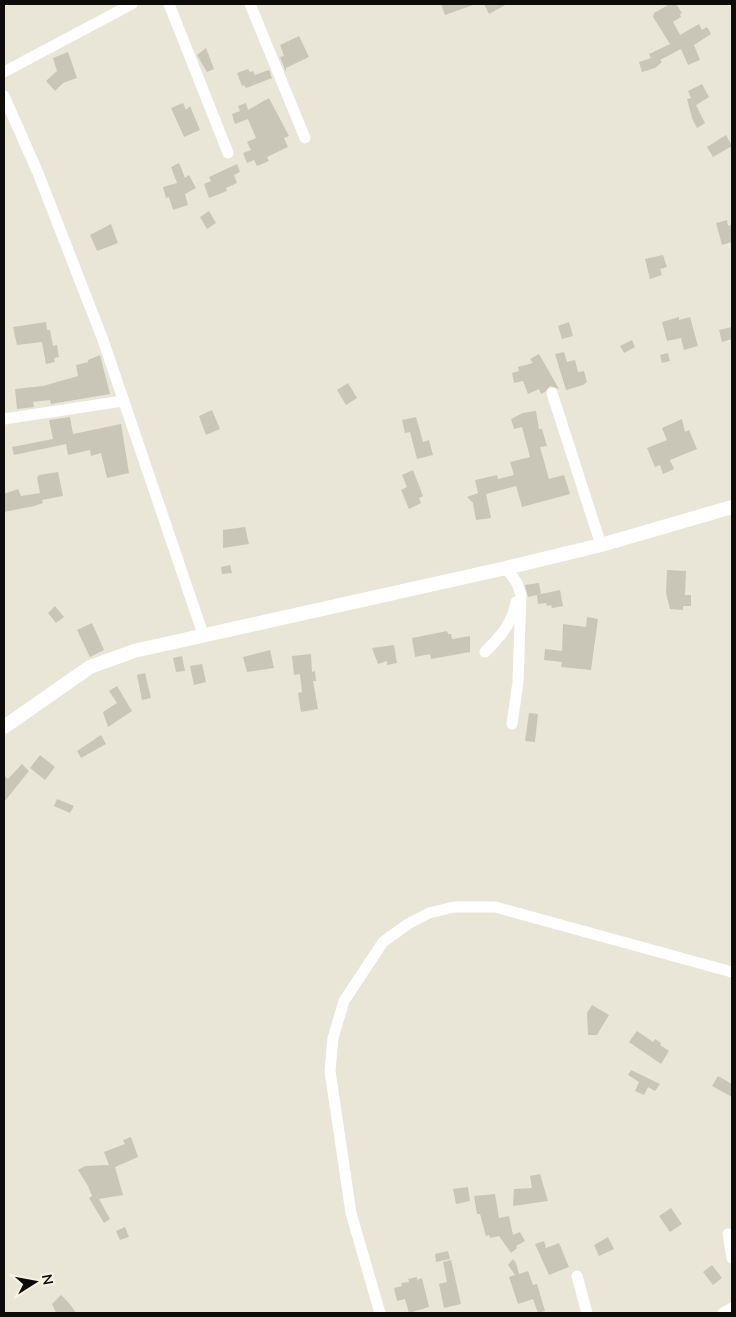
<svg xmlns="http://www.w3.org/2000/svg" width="736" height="1317" font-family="Mulish,sans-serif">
	<rect width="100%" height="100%" fill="#e9e6d8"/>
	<g fill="#c9c6b8">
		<path d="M441 4H473V5L445 15Z"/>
		<path d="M484 4H507L489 14Z"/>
		<path d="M670 4H676L682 13 680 14 681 17 673 22 680 35 699 24 702 30 707 27 711 34 694 45 700 60 688 65 681 49 660 60 662 62 655 68 642 72 639 62 651 58 649 54 670 44 653 17 654 13Z"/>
		<path d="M299 36 309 57 286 68V72L280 57 284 56 280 45Z"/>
		<path d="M206 48 214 69 207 72 197 55Z"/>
		<path d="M68 52 77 78 63 83 55 91 46 81 57 71 53 58Z"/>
		<path d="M248 69 250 72 253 71 255 75 269 70 272 78 246 88 244 85 242 86 237 73Z"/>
		<path d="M702 84 709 97 696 105 705 123 697 128 692 118 687 99 691 98 688 91Z"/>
		<path d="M269 98 289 136 284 138 288 147 267 157 269 161 257 166 254 160 247 163 243 153 251 150 247 142 256 138 248 119 235 124 232 114 240 111 238 106 246 103 248 110Z"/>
		<path d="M183 103 186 110 190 106 200 130 184 137 171 108Z"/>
		<path d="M726 135 732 146 713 157 707 147Z"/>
		<path d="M179 163 185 178 189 175 196 188 185 194 188 205 173 210 169 197 166 198 163 187 177 183 171 167Z"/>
		<path d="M237 164 240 172 234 175 237 183 226 188 227 191 209 198 204 184 211 181 209 177Z"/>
		<path d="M209 211 216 223 207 229 200 217Z"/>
		<path d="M727 220 728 226 732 225V242L722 245 716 223Z"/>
		<path d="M111 224 118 243 97 251 90 235Z"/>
		<path d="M663 255 667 267 660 269 662 275 650 279 645 259Z"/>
		<path d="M679 317V320L690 317 698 346 684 350 681 338 667 341 662 322Z"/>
		<path d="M46 322 47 330H50L53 346 57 345 59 357 54 358 55 362 46 364 42 342 17 345 13 327Z"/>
		<path d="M569 322 573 336 562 339 558 326Z"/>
		<path d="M732 327V339L722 342 719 330Z"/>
		<path d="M632 340 635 347 624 353 620 346Z"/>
		<path d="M564 352 567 362 575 360 578 372 584 371 587 382 583 385 566 390 555 354Z"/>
		<path d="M668 353 670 361 662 363 660 355Z"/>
		<path d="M539 354 559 389 550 386 545 392 541 394 539 389 528 394 523 381 514 383 512 373 519 371 518 367 533 363 530 359Z"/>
		<path d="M100 355 110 394 51 404 50 400 33 402 34 407 17 409 15 389 43 386 78 376 76 365 88 362V360Z"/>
		<path d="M348 383 357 398 346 405 337 390Z"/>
		<path d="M212 410 220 429 206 435 199 416Z"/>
		<path d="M536 411 539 429H542L547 446 540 447 549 479 564 475 570 494 522 507 516 486 486 494 491 518 476 520 473 503 467 497 478 493 475 480 497 475 498 479 514 475 510 462 530 457 522 427 514 429 511 419 523 413Z"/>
		<path d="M70 417 73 434 121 424 129 473 107 478 101 453 91 456 90 450 68 455 66 444 14 455 12 447 53 439 49 420Z"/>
		<path d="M416 417 423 442 429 440 433 455 417 459 410 432 405 433 402 420Z"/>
		<path d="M682 419 685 432 689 430 697 449 670 460 674 469 663 474 660 465 655 467 647 448 667 440 662 428Z"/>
		<path d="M413 470 423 496 419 498 421 503 409 509 401 490 407 487 402 475Z"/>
		<path d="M58 472 63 496 42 500 43 503 34 506 4 512V494L18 489 21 496 40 493 37 478 39 475Z"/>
		<path d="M245 527 249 544 223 548V530Z"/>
		<path d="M230 565 232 573 222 574 221 567Z"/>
		<path d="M667 570 686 571 685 595H691V606H683V610L670 609 666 593Z"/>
		<path d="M539 583 541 594 528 597 525 585Z"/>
		<path d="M560 590 563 606 552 608 551 605 547 606 546 603 538 604 537 595Z"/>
		<path d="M55 606 64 617 56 623 48 613Z"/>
		<path d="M587 617 598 619 591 670 561 667 562 662 544 660 545 649 562 651 563 624 586 627Z"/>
		<path d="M92 623 104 650 90 657 77 630Z"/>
		<path d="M447 631 448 634H451L452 639 470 636V652L431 659 430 654 415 657 412 638Z"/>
		<path d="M394 645 397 663 387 665V661L378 664 372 648Z"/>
		<path d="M270 650 274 668 247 672 243 657Z"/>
		<path d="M311 654 312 672 315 671 316 681H313L318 709 301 712 298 693 302 692 300 674 294 675 292 656Z"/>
		<path d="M182 656 185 671 176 672 173 658Z"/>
		<path d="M202 664 206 682 194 685 190 666Z"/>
		<path d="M145 673 151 698 142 700 137 675Z"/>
		<path d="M117 686 132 711 108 727 103 712 117 703 109 691Z"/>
		<path d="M529 713 538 714 535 742 525 741Z"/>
		<path d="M101 735 106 744 81 758 77 751Z"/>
		<path d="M40 755 55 767 45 780 30 768Z"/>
		<path d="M22 764 29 771 4 802V775L8 779Z"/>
		<path d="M57 799 74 806 70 813 54 806Z"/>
		<path d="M592 1005 609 1015 597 1035H588L587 1013Z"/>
		<path d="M637 1031 653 1042 655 1039 661 1043 660 1045 669 1051 661 1064 629 1042Z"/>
		<path d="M631 1070 660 1084 655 1091 648 1087 644 1095 635 1091 639 1082 628 1075Z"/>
		<path d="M718 1076 732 1084V1097L712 1086Z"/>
		<path d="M131 1137 138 1157 115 1167 123 1195 99 1199 110 1219 104 1223 89 1198 92 1196 88 1186 78 1170 85 1166 109 1165 104 1152 125 1144 123 1140Z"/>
		<path d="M540 1174 548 1201 513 1206 514 1189 532 1188 530 1176Z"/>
		<path d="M468 1187 470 1201 456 1204 453 1189Z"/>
		<path d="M495 1194 499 1218 509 1216 513 1235 520 1232 525 1241 516 1246 517 1248 511 1253 499 1236 490 1238 489 1235 486 1236 480 1214H477L474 1196Z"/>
		<path d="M671 1208 682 1224 670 1232 659 1216Z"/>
		<path d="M125 1227 129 1237 120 1240 116 1231Z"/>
		<path d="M608 1237 614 1249 599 1256 594 1245Z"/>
		<path d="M544 1241 546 1248 559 1243 569 1267 549 1275 535 1244Z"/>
		<path d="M448 1251 450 1259 436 1262 435 1254Z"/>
		<path d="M513 1259 516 1263 519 1274 528 1271 533 1285 537 1284 545 1311 538 1313 533 1299 518 1304 509 1277 515 1275 508 1265Z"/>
		<path d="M451 1260 461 1304 444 1308 439 1284 447 1282 443 1262Z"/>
		<path d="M712 1265 722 1278 713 1285 703 1272Z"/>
		<path d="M417 1277V1280L422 1278 429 1307 409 1313 405 1299 397 1301 394 1288 402 1286 401 1283 409 1282 408 1279Z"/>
		<path d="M61 1295 69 1303 76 1313H56L52 1304Z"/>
	</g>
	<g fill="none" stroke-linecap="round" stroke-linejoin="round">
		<g stroke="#fff" stroke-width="11">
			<path d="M169 4 228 153"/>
			<path d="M250 4 305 138"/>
			<path d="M4 72 132 4"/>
			<path d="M4 96 38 173 103 340 203 634"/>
			<path d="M552 393 601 545"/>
			<path d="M4 419 123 401"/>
			<path d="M506 568 517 583 521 595 518 682 512 724"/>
			<path d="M485 652C500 637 512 624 516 602"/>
			<path d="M728 1234 732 1258"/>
			<path d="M577 1276 587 1313"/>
			<path d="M380 1313 351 1213 330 1071 333 1038 344 1001 383 942 408 924 429 913 454 907H495L732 972"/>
			<path d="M723 1313 732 1308"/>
		</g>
		<path stroke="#fff" stroke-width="14" d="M4 727 90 667 134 651 506 568 601 545 732 507"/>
	</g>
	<rect width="736" height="1317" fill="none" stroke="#0d0c08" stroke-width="10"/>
	<g transform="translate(35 1282) rotate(79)" stroke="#f6f3e5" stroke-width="4" paint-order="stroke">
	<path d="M0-4L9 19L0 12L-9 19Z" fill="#0d0c08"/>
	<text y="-8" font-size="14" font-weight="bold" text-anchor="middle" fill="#0d0c08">N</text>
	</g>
</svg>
